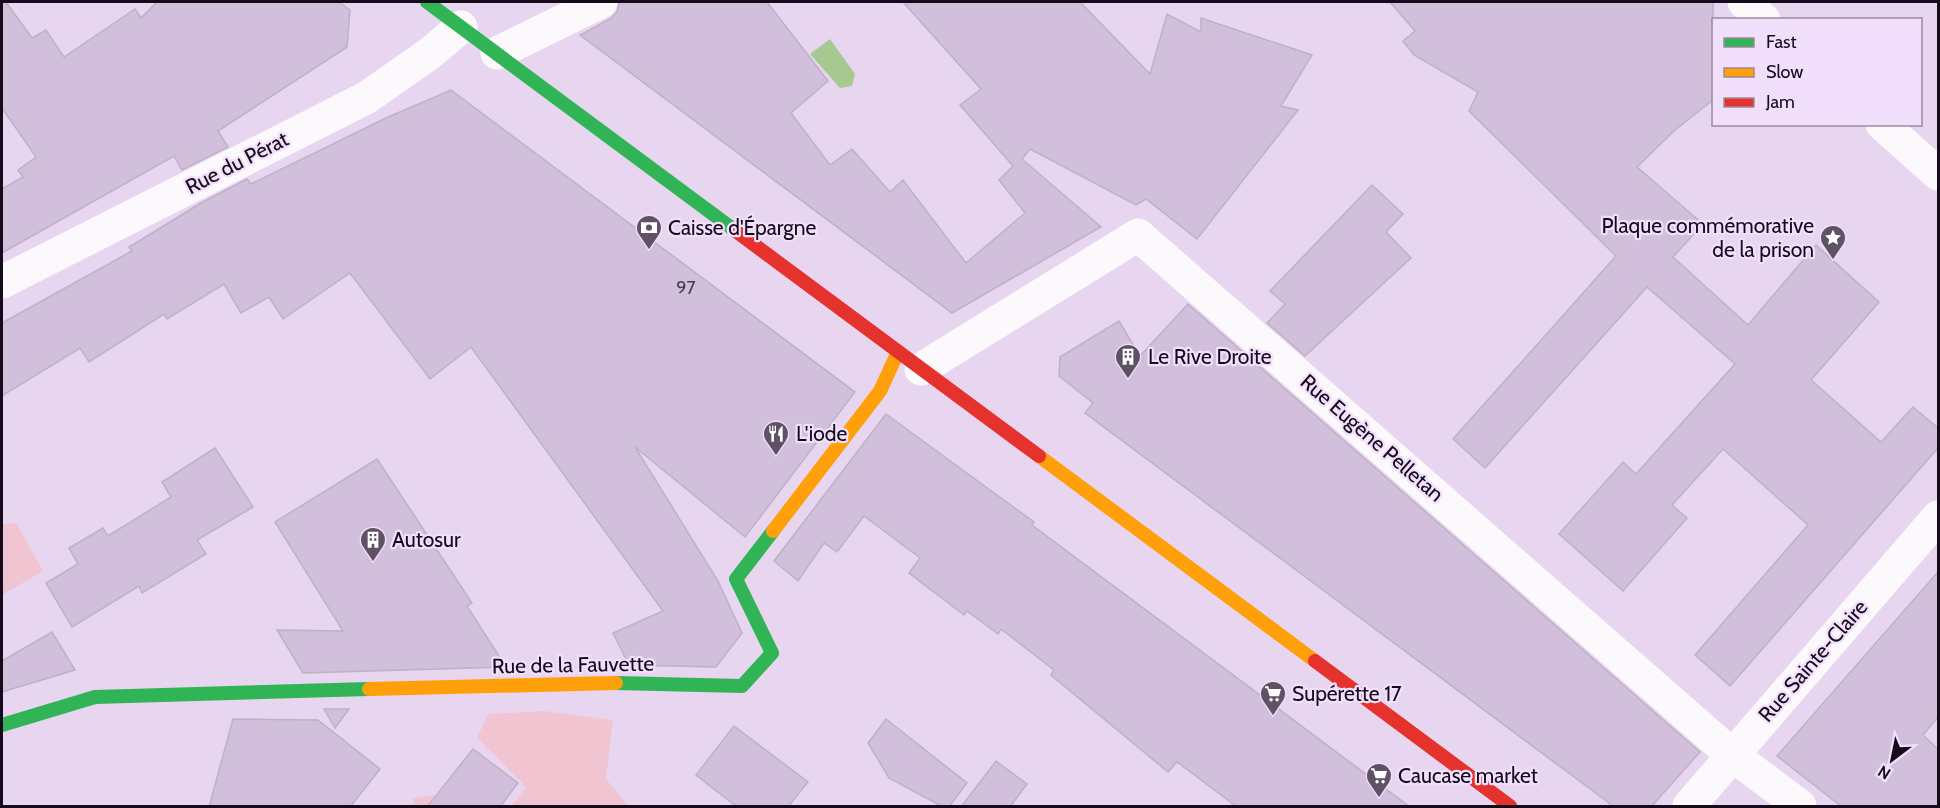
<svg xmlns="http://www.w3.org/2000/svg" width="1940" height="808" font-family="Cabin,sans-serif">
	<rect width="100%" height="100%" fill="#e8d6f0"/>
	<g fill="#f1c4d2">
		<path d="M16 523 43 571 2 595V524Z"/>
		<path d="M544 711 613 720 606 779 629 806H512L526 787 477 738 488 714Z"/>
		<path d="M436 795 444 806H414L413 798Z"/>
	</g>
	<path fill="#a5c98f" d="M830 39 855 74 852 86 840 88 810 54Z"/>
	<g fill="#d2bfdb" stroke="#bfb1c5" stroke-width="1.5">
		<path d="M2 2H6L32 38 46 30 64 57 135 9 141 18 157 2H339L350 10 347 47 218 131 228 147 182 170 174 156 2 253V189L23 177 18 170 36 157 2 108Z"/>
		<path d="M619 2H767L828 81 791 113 830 165 852 149 890 192 903 180 966 263 1025 213 999 180 1013 166 960 105 981 89 903 2H1080L1150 74 1167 14 1201 32V18L1312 55 1281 106 1298 110 1197 239 1146 199 1136 205 1030 149 1022 159 1101 227 952 313 580 35 610 19 617 12Z"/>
		<path d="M1390 2H1713V100L1674 131 1637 167 1703 224 1673 257 1748 325 1816 245 1879 302 1811 380 1881 442 1913 407 1938 428V448L1730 686 1695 655 1808 525 1723 449 1672 505 1687 518 1623 591 1559 534 1623 462 1636 474 1735 364 1647 287 1485 468 1453 439 1616 256 1469 111 1478 92 1414 55 1403 41 1415 31Z"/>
		<path d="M451 90 855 392 745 537 635 447 718 581 742 633 716 667 629 665 613 633 663 611 471 347 430 379 350 273 283 319 269 297 241 313 224 284 167 319 164 314 89 362 80 348 2 396V323L132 251 129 247 201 203 247 179 251 184 386 118Z"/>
		<path d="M1372 185 1403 214 1386 232 1411 258 1305 356 1267 323 1285 304 1270 291Z"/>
		<path d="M1188 304 1700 752 1651 807H1614L1605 800 1085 413 1093 403 1059 376 1060 357 1119 321 1140 356Z"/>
		<path d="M886 414 1034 522 1032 525 1410 807H1237L1177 762 1168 772 1051 675 1054 670 1001 629 998 634 967 611 964 615 909 573 920 558 864 516 837 552 824 543 798 581 774 561Z"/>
		<path d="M215 448 253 507 197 540 206 554 142 593 139 586 72 627 46 583 78 564 69 548 103 528 108 536 171 497 162 482Z"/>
		<path d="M377 459 472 603 467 606 506 667 303 673 277 630 343 631 275 522Z"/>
		<path d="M1938 572V717L1923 735 1938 749V807H1842L1777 756Z"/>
		<path d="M52 632 75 670 2 692V661Z"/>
		<path d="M324 709H349L335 728Z"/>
		<path d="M233 719 318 720 380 769 350 807H209Z"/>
		<path d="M886 719 967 783 949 807H943L889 778 868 743Z"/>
		<path d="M734 726 808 782 788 807H737L696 775Z"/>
		<path d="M473 749 518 783 500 807H427Z"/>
		<path d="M996 761 1027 784 1010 807H961Z"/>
	</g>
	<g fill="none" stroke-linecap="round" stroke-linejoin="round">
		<g stroke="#fcf9fd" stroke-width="33">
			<path d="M1744 2 1764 20"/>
			<path d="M497 53 601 2"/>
			<path d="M1882 124 1938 174"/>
			<path d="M2 282 366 98 429 54 461 27"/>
			<path d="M921 369 1138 235 1731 754 1800 806"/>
			<path d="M1689 806 1938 517"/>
		</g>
		<g stroke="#30b455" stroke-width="14">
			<path d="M427 2 737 232"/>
			<path d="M616 683 742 686 772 653 736 579 773 531"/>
			<path d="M2 725 95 697 369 689"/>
		</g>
		<g stroke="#ff9f0a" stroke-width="14">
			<path d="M1039 456 1315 661"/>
			<path d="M773 531 880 391 898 352"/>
			<path d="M369 689 616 683"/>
		</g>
		<g stroke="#e5322d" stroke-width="14">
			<path d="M737 232 1039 456"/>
			<path d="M1315 661 1510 806"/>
		</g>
	</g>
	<defs>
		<symbol id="bank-pin" viewBox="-11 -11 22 30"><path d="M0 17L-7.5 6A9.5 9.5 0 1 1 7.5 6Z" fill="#5f5265" stroke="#f2dffb"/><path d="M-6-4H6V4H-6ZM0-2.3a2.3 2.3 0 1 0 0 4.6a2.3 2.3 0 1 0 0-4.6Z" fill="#fff"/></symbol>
		<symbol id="sight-pin" viewBox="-11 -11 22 30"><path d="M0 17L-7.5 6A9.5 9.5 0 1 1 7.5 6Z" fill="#5f5265" stroke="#f2dffb"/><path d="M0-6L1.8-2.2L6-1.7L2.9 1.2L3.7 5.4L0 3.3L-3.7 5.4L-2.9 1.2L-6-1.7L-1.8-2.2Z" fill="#fff"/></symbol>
		<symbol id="building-pin" viewBox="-11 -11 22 30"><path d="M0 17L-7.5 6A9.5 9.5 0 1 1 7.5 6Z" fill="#5f5265" stroke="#f2dffb"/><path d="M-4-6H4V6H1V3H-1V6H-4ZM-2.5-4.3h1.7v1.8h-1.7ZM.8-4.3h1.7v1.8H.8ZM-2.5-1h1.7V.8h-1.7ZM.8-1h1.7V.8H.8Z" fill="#fff"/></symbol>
		<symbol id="restaurant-pin" viewBox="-11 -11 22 30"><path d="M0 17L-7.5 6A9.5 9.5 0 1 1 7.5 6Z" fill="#5f5265" stroke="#f2dffb"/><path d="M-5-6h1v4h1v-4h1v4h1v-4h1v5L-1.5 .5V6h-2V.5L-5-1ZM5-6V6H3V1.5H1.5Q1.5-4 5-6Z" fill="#fff"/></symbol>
		<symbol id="supermarket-pin" viewBox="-11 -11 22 30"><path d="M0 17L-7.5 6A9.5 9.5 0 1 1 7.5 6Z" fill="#5f5265" stroke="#f2dffb"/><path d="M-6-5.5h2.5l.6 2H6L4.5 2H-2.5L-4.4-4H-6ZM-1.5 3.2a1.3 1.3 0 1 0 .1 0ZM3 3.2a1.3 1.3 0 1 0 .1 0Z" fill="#fff"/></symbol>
	</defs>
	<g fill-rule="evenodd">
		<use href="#bank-pin" x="634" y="213" width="30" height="40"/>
		<use href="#sight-pin" x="1818" y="223" width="30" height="40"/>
		<use href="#building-pin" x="1113" y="342" width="30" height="40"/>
		<use href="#restaurant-pin" x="761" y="419" width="30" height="40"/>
		<use href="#building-pin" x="358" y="525" width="30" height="40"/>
		<use href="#supermarket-pin" x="1258" y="679" width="30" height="40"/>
		<use href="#supermarket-pin" x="1364" y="761" width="30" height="40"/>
	</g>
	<g text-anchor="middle" stroke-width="4.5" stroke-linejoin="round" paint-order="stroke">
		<g font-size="18" fill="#473b4d">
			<text x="686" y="294">97</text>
		</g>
		<g font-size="21" fill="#150b1a" stroke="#f2dffb">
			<text transform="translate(237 163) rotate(-27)" y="7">Rue du Pérat</text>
			<text transform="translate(1372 438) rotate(41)" y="7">Rue Eugène Pelletan</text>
			<text transform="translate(1813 661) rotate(-49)" y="7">Rue Sainte-Claire</text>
			<text transform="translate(573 665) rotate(-1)" y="7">Rue de la Fauvette</text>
		</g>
		<g font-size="21" fill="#150b1a" stroke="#f2dffb" text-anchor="start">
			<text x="1814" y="233" text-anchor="end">Plaque commémorative<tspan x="1814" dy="24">de la prison</tspan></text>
			<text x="668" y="235">Caisse d'Épargne</text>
			<text x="1148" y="364">Le Rive Droite</text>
			<text x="796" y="441">L'iode</text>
			<text x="392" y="547">Autosur</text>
			<text x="1292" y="701">Supérette 17</text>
			<text x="1398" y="783">Caucase market</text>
		</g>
	</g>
	<rect width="1940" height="808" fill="none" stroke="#150b1a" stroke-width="6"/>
	<rect x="1712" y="18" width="210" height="108" fill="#f2dffb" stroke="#9a8aa1" stroke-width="1.5"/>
	<rect x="1724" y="38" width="30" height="9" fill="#30b455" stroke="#9a8aa1" stroke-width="1.5"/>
	<text x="1766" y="48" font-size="18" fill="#150b1a">Fast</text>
	<rect x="1724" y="68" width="30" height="9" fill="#ff9f0a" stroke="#9a8aa1" stroke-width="1.5"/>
	<text x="1766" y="78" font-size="18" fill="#150b1a">Slow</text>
	<rect x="1724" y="98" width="30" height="9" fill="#e5322d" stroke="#9a8aa1" stroke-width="1.5"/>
	<text x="1766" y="108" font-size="18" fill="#150b1a">Jam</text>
	<g transform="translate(1892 760) rotate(212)" stroke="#f2dffb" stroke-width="4.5" paint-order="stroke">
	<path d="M0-4.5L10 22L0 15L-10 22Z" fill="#150b1a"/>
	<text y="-9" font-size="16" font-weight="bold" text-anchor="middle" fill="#150b1a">N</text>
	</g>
</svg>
